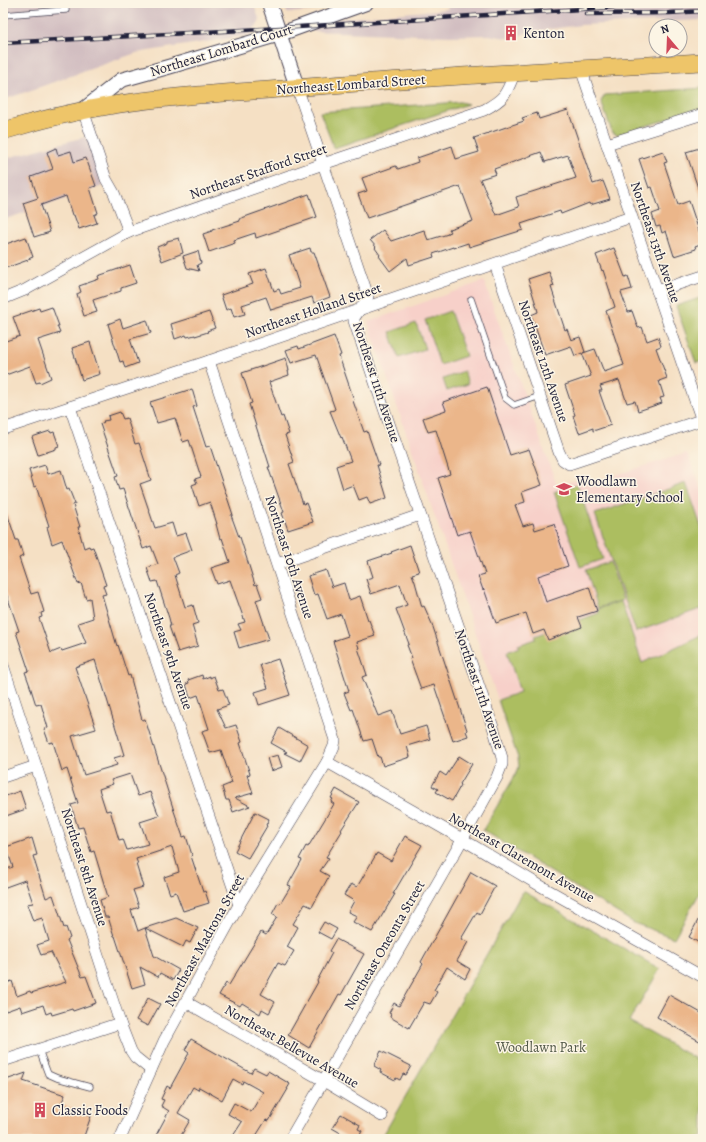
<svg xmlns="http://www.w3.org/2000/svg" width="706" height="1142" font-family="Alegreya,serif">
	<rect width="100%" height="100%" fill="#fcf5e5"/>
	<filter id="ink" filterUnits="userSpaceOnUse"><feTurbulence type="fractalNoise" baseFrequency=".025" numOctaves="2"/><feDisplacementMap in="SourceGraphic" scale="8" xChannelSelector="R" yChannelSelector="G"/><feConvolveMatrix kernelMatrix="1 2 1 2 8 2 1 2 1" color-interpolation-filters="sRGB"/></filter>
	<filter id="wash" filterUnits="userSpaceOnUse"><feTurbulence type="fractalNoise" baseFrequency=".012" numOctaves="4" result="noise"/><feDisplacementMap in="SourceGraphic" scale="16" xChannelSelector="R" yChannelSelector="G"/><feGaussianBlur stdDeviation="0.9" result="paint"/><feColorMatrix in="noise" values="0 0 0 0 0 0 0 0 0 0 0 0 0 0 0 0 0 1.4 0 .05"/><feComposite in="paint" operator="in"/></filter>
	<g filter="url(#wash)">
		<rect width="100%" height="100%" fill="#f5e0c4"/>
		<path fill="#f7d0c9" d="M484 281 557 486 583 478 586 484 687 453 703 492V634L642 663 520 692 498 700 368 322Z"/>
		<g fill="#d2bec1">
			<path d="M3 3H253L260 21 249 35 136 53 3 100Z"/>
			<path d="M284 3H336L313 11 287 13Z"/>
			<path d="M446 3H703V20L581 25 528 32 512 39 489 35 450 36 311 31 338 19 448 9Z"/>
			<path d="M88 136 103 186 3 220V159Z"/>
		</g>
		<g fill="#acbe61" stroke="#67704e">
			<path d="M703 88V108L617 135 612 132 601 101 605 95Z"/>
			<path d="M460 102 468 104 334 148 320 112Z"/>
			<path d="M703 297V361L696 363 676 306Z"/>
			<path d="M450 311 466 356 440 365 425 320Z"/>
			<path d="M416 323 425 349 399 358 390 332Z"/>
			<path d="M464 371 468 384 447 391 443 379Z"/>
			<path d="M686 483 703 532V608L636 632 595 514Z"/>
			<path d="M577 484 603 559 580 567 554 492Z"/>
			<path d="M610 562 623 600 598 608 586 570Z"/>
			<path d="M621 601 642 663 703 634V887L674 938 634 923 483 830 516 774 519 767 518 758 498 700 520 692 507 652 519 647 518 645 536 639 535 636 599 613 598 609Z"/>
			<path d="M523 891 660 969 629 1021 703 1063V1136L694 1139H381Z"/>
		</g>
		<g id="blocks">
			<g fill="#ebb68a" fill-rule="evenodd">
				<path d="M568 110 593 184 603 181 610 199 590 205 589 203 561 214 560 211 521 224 523 230 469 247 468 243 453 248V247L433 254 434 257 409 265 407 258 390 271 379 256 380 255 375 248 376 247 370 240 383 230 391 241 424 230 428 240 448 234V233L451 232 449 229 473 221 460 186 367 218 358 194 367 191 362 178 396 166 398 169 418 162 417 158 452 146 456 159 479 152 474 138 524 121 522 118 537 113 539 119ZM541 152 545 162 568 155 576 178 516 197 519 207 496 215 480 179 496 174 494 169Z"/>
				<path d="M703 147V196L701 197 686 152Z"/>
				<path d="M56 148 58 155 71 151 74 162 86 158 96 186 90 188 98 213 94 215 97 223 79 229 74 215H72L66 196 41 205 50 232 34 237 23 203 38 198 31 177 53 169 47 152Z"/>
				<path d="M663 151 667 162 664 163 678 205 689 201 703 243 695 246 696 249 674 256 666 231 662 233 660 226 656 227 652 214 660 211 652 187 649 188 639 159Z"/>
				<path d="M309 194 317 217 256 238 255 233 234 240 235 243 209 252 203 234 212 231V230L240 221 239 219Z"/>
				<path d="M26 237 33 257 28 259V260L3 269V245Z"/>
				<path d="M179 238 183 253 162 261 157 247 167 243V241Z"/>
				<path d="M310 248 311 252H314L330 297 314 303 312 297 271 310 266 297 242 305 245 314 234 317 231 308 226 310 221 295 253 284 249 274 266 268 274 291 279 289 281 294 300 288 289 255Z"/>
				<path d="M614 248 625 277 628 276 632 289 621 292 628 312 632 311 638 328 642 327 647 341 658 337 661 346 656 348 667 378 659 381 664 397 660 398 662 403 638 411 635 401 627 403 619 380 600 386 602 391H599L611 425 593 431V428L579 433 573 416 575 415 565 385 591 376 582 353 575 356 571 346 545 355 531 315 538 312 537 308 528 279 549 272 554 286 551 287 565 330 567 329 571 340 580 337 585 352 583 353 595 349 604 372 624 365 606 311 615 307 603 270 602 271 596 255Z"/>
				<path d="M198 251 201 263 197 265 199 271 187 268 183 256Z"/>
				<path d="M130 265 136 283 121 288V291L93 300 97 312 84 316 77 294 81 292 79 286 99 279 98 276Z"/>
				<path d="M52 307 59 326H57L60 333 38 340 51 378 40 383V382L36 383 30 366 3 376V342L20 336 13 317 39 308 40 311Z"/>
				<path d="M209 312 215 328 207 331 208 332 195 336V335L187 337 186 335 175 339 171 324Z"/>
				<path d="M120 319 123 328 147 320 151 333 130 339 138 363 125 368 123 361 120 362 108 324Z"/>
				<path d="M334 336 341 355 339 356 354 400 353 401 364 432 367 431 379 465H377L387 498 370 504 367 497 359 500 353 485 343 489 336 466 351 461 342 437 341 438 330 411 334 410 335 409 316 355 291 363 286 350 298 346 299 349Z"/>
				<path d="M90 342 100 374 82 380 72 348Z"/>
				<path d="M286 358 289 371H288L289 375 269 382 281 417 283 416 289 434 285 435 294 462 289 464 303 504 306 503 313 522 288 530 282 513 284 512 268 467H270L263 445H262L249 404 252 403 242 373Z"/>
				<path d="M487 387 510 455 529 449 542 485 522 492 525 502 515 505 523 526 533 523 535 530 554 524 568 566 538 576 546 602 589 587 597 611 578 617 582 627 548 640 544 630 533 634 526 613 496 623 484 589 483 590 478 576 485 574 470 531 457 535 438 478 450 474 436 430 428 432 423 418 446 410 443 402Z"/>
				<path d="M192 389 197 406 193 407 206 447 210 446 233 515H231L239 537H240L255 585 257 584 262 598 256 600 269 639 239 648 234 632 241 630 238 624 245 622 230 580 217 584 211 568 230 562 222 538 220 539 216 524H217L210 502 199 506 192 485 197 483 195 479 201 477 189 440 183 442 175 418 157 423 150 402Z"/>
				<path d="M120 412 123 419 127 418 135 444 139 443 151 480 140 484 155 528 172 523 176 536 186 533 192 550 173 557 179 573 175 575 185 607 193 605 198 623 192 625 198 646 178 652 169 626H171L169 618 157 581 152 582 147 568 158 564 151 546 143 549 123 489 119 490 115 477 118 476 100 424 104 422 103 421 109 420 108 416Z"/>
				<path d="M50 431 51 433 54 432 59 446 56 447V449L38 455 32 437Z"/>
				<path d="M45 465 48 474 61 470 67 490 69 489 75 504 73 505 80 527H78L84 548 89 546 90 548 93 547 106 585 103 586 106 594 102 595 117 646 118 645 128 676 130 675 142 720 145 719 174 811 183 837 186 836 192 855 191 856 203 892 205 891 209 903 183 911 176 892 170 894 164 877 179 872 172 847 136 859 138 864H136L143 887 133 890 139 907 131 910 138 931 145 928 154 956 179 970 173 980 160 973 158 977 140 967 145 984 132 988 115 936H114L108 917H105L100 900 108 897 94 851 91 852 83 827 78 828 71 805 78 803 67 769 62 771 53 742 49 743 44 729 48 728 41 704 36 705 30 686 25 672 29 671 16 632 19 631 6 593 5 592H3V507H5L16 540H18L23 556 19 558 31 594 38 592 44 612 41 613 42 617 39 618 51 653 61 649 62 651 86 643 78 623 93 618 90 598 86 599 81 583 78 584 62 540 52 544 47 527 49 526 36 486 34 487 29 470ZM95 660 124 755 114 758 117 765 84 775 72 736 96 729 75 667ZM130 774 138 796 150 792 159 816 140 822 148 844 127 850 123 839 119 840 110 810 106 811 99 789 113 784 111 780Z"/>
				<path d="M410 545 419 572 412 574 415 582 422 607 424 606 432 624 467 730 466 731 468 736 453 741 434 685 421 689 410 659 412 658 407 645 409 644 396 609 407 605 400 584 371 594 366 579 373 577 368 561 392 553 391 552Z"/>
				<path d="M326 570 332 587 344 583 349 600 360 596 368 620H369L375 636 357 642 359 648H358L367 675 362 677 378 716 392 711 400 734 426 726 430 739 407 746 410 757 383 766 380 757H378L372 739 364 741 353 709 351 710 344 693 349 691 333 641 348 636 341 614 327 619 318 594 314 595 308 576Z"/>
				<path d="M278 659 290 695 259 705 255 692 268 688 260 665Z"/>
				<path d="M202 675 203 679 210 676V678L214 676 219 690 223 689 229 705 217 709 226 728 236 725 242 742 240 743 250 774 247 775 253 793 235 798 250 806 233 812 229 800H226L222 787 232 783 221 750 210 753 202 731 209 729 198 695 190 698 186 684 189 683 188 680Z"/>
				<path d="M279 728 308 745 300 761 284 753 287 752 271 743Z"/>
				<path d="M278 755 282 767 271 771 267 758Z"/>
				<path d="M459 756 472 764 460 784 461 785 452 801 436 792 438 789 432 786 440 772 446 776Z"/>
				<path d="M336 789 359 802 341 830 342 831 326 857 329 858 320 871 329 876 312 907 305 904 293 924 298 927 287 947 294 951 285 966 278 963 261 994 275 1002 269 1013 262 1009 260 1014 242 1003 240 1006 219 995 226 983 229 985 261 932 266 935 277 917 272 914 278 903 280 904 291 886 288 885 302 860 299 859 306 846 308 847 334 804 331 802 333 799 331 798Z"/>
				<path d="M20 791 26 809 3 817V797Z"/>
				<path d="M255 812 269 819 266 825 267 826 248 858 235 851Z"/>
				<path d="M405 836 422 845 393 894H395L372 932 353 922 357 916 348 912 354 901 344 895 351 884 357 887 377 853 391 861Z"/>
				<path d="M32 838 37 855 33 856 46 898 53 895 64 928 66 927 70 938 67 940 82 977 86 976 96 1003 73 1011 72 1009 52 1015 51 1012 46 1014 43 1005 22 1012 20 1006 6 1011 3 1003V984L12 981 17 996 30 991 31 993 66 982 51 952 41 955 37 945 49 941 42 918 33 921 27 904 33 903 25 880 3 888V870L13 867 6 847Z"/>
				<path d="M471 872 495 886 480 914 477 912 461 939 468 942 457 961 470 969 465 979 447 967 434 990 437 992 430 1004 424 1002 409 1028 390 1017 391 1014 389 1013 394 1003 399 1006 423 964 421 962Z"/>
				<path d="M703 911V945L689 937Z"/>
				<path d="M176 918 198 928 190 943 186 941 183 947 145 928Z"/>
				<path d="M324 922 337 929 331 939 318 932Z"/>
				<path d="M336 939 364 954 341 995 339 994 309 1048 288 1035 318 982 317 981 332 953 329 951Z"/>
				<path d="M669 995 703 1014V1043L657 1017Z"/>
				<path d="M148 998 160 1004 148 1026 136 1020Z"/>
				<path d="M191 1039 251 1073 254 1068 266 1074 268 1071 290 1084 287 1089H288L269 1121 266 1120 254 1139H231L242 1122 228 1114 234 1103 251 1112 263 1092 243 1081 242 1084 233 1079 222 1100 199 1087 198 1090 193 1087 178 1113 190 1120 179 1139H154L169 1111 161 1106 164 1100 161 1099 167 1086 170 1088 189 1053 185 1050Z"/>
				<path d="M381 1051 411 1066 406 1075 403 1074 400 1080 396 1078 395 1080 380 1072 381 1070 374 1066Z"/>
				<path d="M26 1073 23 1081 65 1095 61 1104 91 1116 83 1139H3V1081Z"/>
				<path d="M341 1114 360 1125 358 1129 362 1131 358 1139H351L332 1128Z"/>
			</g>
		</g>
	</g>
	<g filter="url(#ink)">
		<use href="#blocks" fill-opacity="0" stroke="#423e50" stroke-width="1"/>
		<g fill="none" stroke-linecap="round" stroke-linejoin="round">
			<defs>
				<g id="service">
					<path d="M3 15 66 10 64 3"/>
					<path d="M471 299 505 398 514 405 540 396"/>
					<path d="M39 1050 48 1074 57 1078 90 1087"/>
				</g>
				<g id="minor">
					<path d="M581 69 703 424"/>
					<path d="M83 110 106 179 114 193 129 232"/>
					<path d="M607 144 703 114"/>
					<path d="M495 264 559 452 563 460 569 464 701 420"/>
					<path d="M657 291 703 276"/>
					<path d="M3 299 25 290 129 232 323 164 484 110C506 98 506 94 515 72"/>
					<path d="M70 407 239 905"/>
					<path d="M3 429 209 361 631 217"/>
					<path d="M277 564 420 515"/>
					<path d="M3 665 120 1023 131 1051 135 1057 151 1070"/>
					<path d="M327 762 462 839 539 885 703 977"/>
					<path d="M3 777 36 766"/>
					<path d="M186 1002 324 1081 382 1116"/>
					<path d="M3 1061 120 1023"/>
					<path d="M120 1139 164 1041 239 905 327 762 334 746 335 740 209 361"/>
					<path d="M290 1139 457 849 497 777 502 764V758L494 730 354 321V318L367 299 368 296 297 87"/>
				</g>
				<g id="tertiary">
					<path d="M269 3 297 87"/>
					<path d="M83 110 121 80 168 67 280 34 366 3"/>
				</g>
				<path id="primary" d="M3 131C39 120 76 111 113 105 169 96 226 93 282 89 422 77 563 70 703 62"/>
			</defs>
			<use href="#service" stroke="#423e50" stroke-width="7"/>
			<use href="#minor" stroke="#423e50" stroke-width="12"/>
			<use href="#tertiary" stroke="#423e50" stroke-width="16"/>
			<use href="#primary" stroke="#423e50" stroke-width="18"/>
			<use href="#service" stroke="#fff" stroke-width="5.5"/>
			<use href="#minor" stroke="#fff" stroke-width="11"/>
			<use href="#tertiary" stroke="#fff" stroke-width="14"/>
			<use href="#primary" stroke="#eec569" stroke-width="17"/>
			<defs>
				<g id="rail">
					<path d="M586 14 669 13 703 11"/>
					<path d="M3 43 298 27 675 3"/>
				</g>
			</defs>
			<use href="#rail" stroke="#22223b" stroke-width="4.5"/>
			<use href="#rail" stroke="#fcf5e5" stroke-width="3" stroke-dasharray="9" stroke-linecap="butt"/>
		</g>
	</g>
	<defs>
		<symbol id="building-bare" viewBox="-9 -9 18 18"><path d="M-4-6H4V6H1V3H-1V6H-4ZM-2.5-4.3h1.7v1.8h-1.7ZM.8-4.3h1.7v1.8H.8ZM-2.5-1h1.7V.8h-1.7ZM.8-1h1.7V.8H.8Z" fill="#d1495b" stroke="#fcf5e5" stroke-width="2.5" paint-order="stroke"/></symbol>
		<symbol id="school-bare" viewBox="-9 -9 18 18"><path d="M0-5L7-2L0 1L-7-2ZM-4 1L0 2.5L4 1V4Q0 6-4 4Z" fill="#d1495b" stroke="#fcf5e5" stroke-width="2.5" paint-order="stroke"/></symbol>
	</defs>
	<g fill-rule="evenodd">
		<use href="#building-bare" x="500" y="22" width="22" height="22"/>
		<use href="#school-bare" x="553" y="478" width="22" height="22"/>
		<use href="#building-bare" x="29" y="1099" width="22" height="22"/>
	</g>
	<g text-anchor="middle" stroke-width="3" stroke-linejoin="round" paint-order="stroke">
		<g font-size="14" fill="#22223b" stroke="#fcf5e5" text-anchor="start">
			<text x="523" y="38">Kenton</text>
			<text x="576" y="486">Woodlawn<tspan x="576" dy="16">Elementary School</tspan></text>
			<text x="52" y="1115">Classic Foods</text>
		</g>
		<g font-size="14" fill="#22223b" stroke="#fcf5e5">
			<text transform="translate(221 50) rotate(-17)" y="5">Northeast Lombard Court</text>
			<text transform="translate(351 84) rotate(-4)" y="5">Northeast Lombard Street</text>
			<text transform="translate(258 171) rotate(-19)" y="5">Northeast Stafford Street</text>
			<text transform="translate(656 242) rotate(71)" y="5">Northeast 13th Avenue</text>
			<text transform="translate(313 310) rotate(-19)" y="5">Northeast Holland Street</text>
			<text transform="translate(544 361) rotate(71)" y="5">Northeast 12th Avenue</text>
			<text transform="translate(377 382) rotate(72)" y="5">Northeast 11th Avenue</text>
			<text transform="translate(290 557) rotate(72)" y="5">Northeast 10th Avenue</text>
			<text transform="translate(169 651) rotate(71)" y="5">Northeast 9th Avenue</text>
			<text transform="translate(480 689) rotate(71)" y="5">Northeast 11th Avenue</text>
			<text transform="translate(522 857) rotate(30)" y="5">Northeast Claremont Avenue</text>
			<text transform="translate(85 867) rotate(72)" y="5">Northeast 8th Avenue</text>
			<text transform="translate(204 940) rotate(-61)" y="5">Northeast Madrona Street</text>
			<text transform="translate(384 945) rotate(-60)" y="5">Northeast Oneonta Street</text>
			<text transform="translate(292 1046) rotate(30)" y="5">Northeast Bellevue Avenue</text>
		</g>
		<g font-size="14" fill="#525948" stroke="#fcf5e5">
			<text x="541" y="1052">Woodlawn Park</text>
		</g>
	</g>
	<rect width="706" height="1142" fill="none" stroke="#fcf5e5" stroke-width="16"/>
	<g transform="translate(668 38) rotate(341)"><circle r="19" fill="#fcf5e5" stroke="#a5a1a1"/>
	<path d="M0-3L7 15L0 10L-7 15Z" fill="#d1495b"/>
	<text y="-6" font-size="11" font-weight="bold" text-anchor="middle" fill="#22223b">N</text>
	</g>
</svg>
